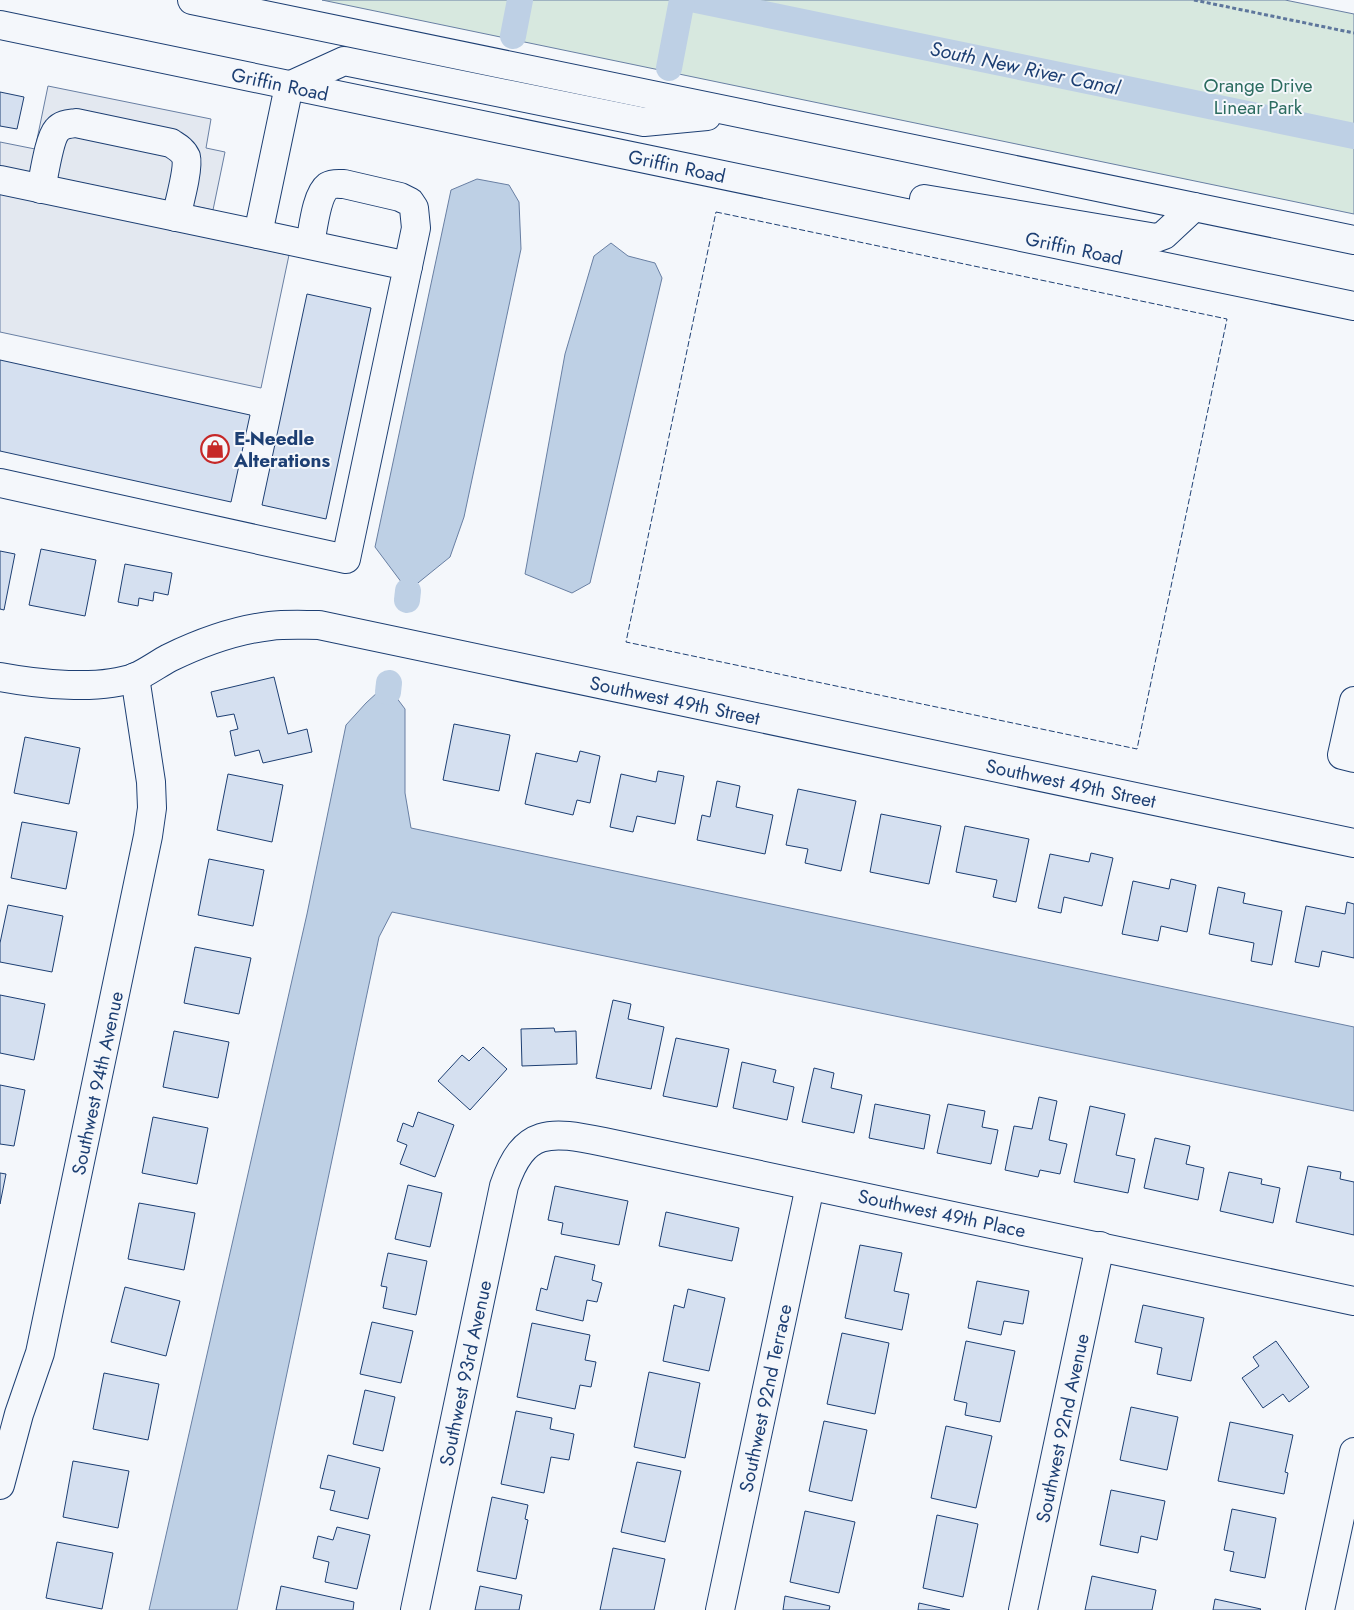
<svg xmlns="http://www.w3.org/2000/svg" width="1354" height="1610" font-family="Jost,sans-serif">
	<rect width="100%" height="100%" fill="#f4f7fb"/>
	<path fill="#d7e8df" stroke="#687fa3" d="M322 0H1285L1354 14V214Z"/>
	<g fill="#e3e8f0" stroke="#687fa3">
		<path d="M48 86 211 119 206 148 225 152 213 210 0 166V142L35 149Z"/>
		<path d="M0 193 289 255 261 388 0 332Z"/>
	</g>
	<g fill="#bed0e5" stroke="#687fa3">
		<path d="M477 179 509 185 519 202 521 249 464 517 450 557 408 591 375 547 451 190Z"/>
		<path d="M611 243 628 256 655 263 662 278 590 583 572 593 525 574 565 354 594 256Z"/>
		<path d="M379 691 393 693 405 709V793L411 828 1354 1027V1111L392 912 379 937 237 1610H149L307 914 346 725 366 703Z"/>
	</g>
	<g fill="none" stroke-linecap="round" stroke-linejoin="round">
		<g stroke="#bed0e5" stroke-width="26">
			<path d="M696 0 1354 136"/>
			<path d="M513 36 520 0"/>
			<path d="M669 68 682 0"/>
			<path d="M407 600 408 591"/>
			<path d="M388 692 389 683"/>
		</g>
	</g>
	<g fill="#d5e0f0" stroke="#1d3f73">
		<path d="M0 92 24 97 17 129 0 126Z"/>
		<path d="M307 294 371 308 326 519 262 505Z"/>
		<path d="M0 360 250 415 231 502 0 451Z"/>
		<path d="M41 549 96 560 85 616 29 605Z"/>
		<path d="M0 551 15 554 4 610 0 609Z"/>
		<path d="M125 564 172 573 168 595 154 592 153 601 139 598 138 606 118 602Z"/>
		<path d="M274 677 288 734 307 729 312 752 263 763 259 750 235 756 230 731 238 729 234 714 217 717 211 692Z"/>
		<path d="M454 724 510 735 499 791 443 780Z"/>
		<path d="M25 737 80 748 69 804 14 793Z"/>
		<path d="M580 751 600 756 590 803 577 800 573 815 525 804 536 753 577 762Z"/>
		<path d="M658 771 684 776 675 824 637 816 633 832 610 827 621 774 656 782Z"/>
		<path d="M228 774 283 785 272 842 217 830Z"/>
		<path d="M717 781 740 786 736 807 773 815 765 854 697 840 702 815 710 817Z"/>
		<path d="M798 789 856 801 841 871 805 863 808 849 786 845Z"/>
		<path d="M881 814 941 826 929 884 870 872Z"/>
		<path d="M22 822 77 832 66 889 11 878Z"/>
		<path d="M965 826 1029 839 1016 902 993 897 997 880 956 872Z"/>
		<path d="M1091 853 1113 858 1102 906 1064 897 1061 913 1038 908 1050 854 1089 862Z"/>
		<path d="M209 859 264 870 253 926 198 915Z"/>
		<path d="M1171 879 1196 885 1187 932 1161 926 1158 941 1122 934 1133 881 1169 889Z"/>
		<path d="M1218 887 1245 893 1243 903 1282 911 1272 965 1251 961 1254 943 1209 934Z"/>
		<path d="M1347 902 1354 904V958L1322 951 1319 967 1295 962 1306 906 1345 914Z"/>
		<path d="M8 905 63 916 52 972 0 962V943Z"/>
		<path d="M195 947 251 958 239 1014 184 1003Z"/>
		<path d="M0 995 45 1004 34 1060 0 1053Z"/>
		<path d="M613 1000 631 1004 628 1019 664 1027 651 1089 596 1078Z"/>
		<path d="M554 1028 555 1032 576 1031 577 1064 522 1066 521 1029Z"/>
		<path d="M174 1031 229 1042 218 1098 163 1087Z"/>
		<path d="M676 1038 729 1049 717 1107 663 1096Z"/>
		<path d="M483 1047 507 1069 470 1110 438 1081 462 1055 469 1061Z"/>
		<path d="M742 1062 776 1070 773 1082 794 1087 787 1120 733 1108Z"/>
		<path d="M814 1068 834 1073 831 1088 862 1095 854 1133 802 1122Z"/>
		<path d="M0 1085 25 1090 14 1146 0 1144Z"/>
		<path d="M1039 1097 1057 1101 1049 1140 1067 1144 1060 1174 1040 1170 1038 1177 1005 1170 1014 1126 1032 1129Z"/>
		<path d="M875 1104 930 1115 924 1149 869 1138Z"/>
		<path d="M948 1104 985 1111 982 1127 998 1130 991 1164 937 1153Z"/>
		<path d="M1090 1106 1125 1114 1116 1155 1135 1159 1128 1193 1074 1182Z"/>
		<path d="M418 1112 454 1125 435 1177 400 1164 407 1145 397 1141 403 1123 413 1127Z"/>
		<path d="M153 1117 208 1128 197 1184 142 1173Z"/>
		<path d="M1155 1138 1190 1146 1186 1164 1204 1168 1198 1200 1144 1188Z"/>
		<path d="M1308 1166 1341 1172 1340 1179 1354 1182V1235L1296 1222Z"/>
		<path d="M1229 1172 1262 1179 1261 1184 1280 1188 1273 1223 1220 1211Z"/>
		<path d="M0 1173 6 1174 0 1204Z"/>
		<path d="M408 1185 442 1193 430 1247 395 1239Z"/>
		<path d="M555 1186 628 1201 619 1245 561 1234 563 1223 548 1220Z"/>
		<path d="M139 1203 195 1213 184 1270 128 1259Z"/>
		<path d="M666 1212 739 1228 732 1261 659 1246Z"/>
		<path d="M860 1245 902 1253 894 1291 909 1294 902 1330 845 1318Z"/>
		<path d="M388 1253 427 1261 416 1315 383 1308 387 1287 381 1286Z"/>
		<path d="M555 1256 595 1265 592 1280 602 1283 597 1302 587 1300 583 1321 536 1310 541 1288 547 1290Z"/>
		<path d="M977 1281 1029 1291 1023 1324 1004 1321 1001 1335 968 1328Z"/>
		<path d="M125 1287 180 1301 166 1356 111 1342Z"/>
		<path d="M688 1289 725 1298 709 1371 663 1361 674 1305 684 1308Z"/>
		<path d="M1143 1305 1204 1318 1191 1381 1157 1374 1162 1348 1135 1342Z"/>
		<path d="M372 1322 413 1331 401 1383 360 1374Z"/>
		<path d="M532 1323 590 1335 585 1360 596 1362 591 1387 580 1385 575 1409 517 1397Z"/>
		<path d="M842 1333 889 1343 875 1414 827 1404Z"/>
		<path d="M966 1341 1015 1351 1000 1422 965 1415 967 1403 954 1400Z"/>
		<path d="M1276 1341 1309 1387 1289 1402 1283 1394 1263 1408 1242 1378 1259 1366 1253 1357Z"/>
		<path d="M649 1372 700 1383 685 1458 634 1447Z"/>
		<path d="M104 1373 159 1384 148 1440 93 1429Z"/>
		<path d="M365 1390 395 1397 383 1451 353 1444Z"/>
		<path d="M1131 1407 1178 1417 1167 1470 1120 1460Z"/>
		<path d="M516 1411 552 1418 550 1429 574 1434 569 1460 551 1457 544 1493 501 1484Z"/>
		<path d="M824 1421 867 1430 852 1501 809 1491Z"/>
		<path d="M1230 1422 1293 1435 1285 1472 1288 1473 1284 1494 1218 1481Z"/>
		<path d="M946 1426 992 1436 976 1508 931 1498Z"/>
		<path d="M328 1455 380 1468 368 1519 330 1510 335 1491 320 1488Z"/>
		<path d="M73 1461 129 1471 118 1528 63 1517Z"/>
		<path d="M637 1462 681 1471 665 1542 621 1532Z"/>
		<path d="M1111 1490 1165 1501 1157 1540 1141 1536 1138 1553 1100 1545Z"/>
		<path d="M492 1497 528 1505 525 1519 528 1520 516 1579 477 1571Z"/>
		<path d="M1232 1509 1276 1518 1265 1578 1230 1571 1234 1552 1224 1550Z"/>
		<path d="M805 1511 855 1522 839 1593 790 1582Z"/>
		<path d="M937 1515 978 1524 963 1597 923 1588Z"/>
		<path d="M337 1527 370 1535 357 1589 325 1582 329 1562 313 1558 318 1536 333 1540Z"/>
		<path d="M57 1542 113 1553 102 1609 46 1598Z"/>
		<path d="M613 1548 665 1559 654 1610H600Z"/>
		<path d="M1092 1576 1156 1590 1152 1610H1085Z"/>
		<path d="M281 1586 354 1602 353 1610H276Z"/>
		<path d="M480 1586 522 1595 519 1610H475Z"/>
		<path d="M785 1596 830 1606 829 1610H783Z"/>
		<path d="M1215 1599 1261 1609 1260 1610H1213Z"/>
		<path d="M919 1603 950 1610H918Z"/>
	</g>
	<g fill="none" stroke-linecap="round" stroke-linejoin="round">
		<defs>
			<g id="minor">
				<path d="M0 180 258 234 289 86"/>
				<path d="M41 189C44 176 49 139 57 130 62 124 69 124 76 123L171 143C177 147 183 150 186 157 189 168 179 204 176 217"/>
				<path d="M310 244C313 230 316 195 328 186 333 183 339 184 344 184L400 197 410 202 414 208 416 228 408 266"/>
				<path d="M0 483 346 559 408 266 258 234"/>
				<path d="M0 677C37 684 100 691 136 677 147 672 158 664 169 658 200 643 235 630 270 626 286 624 303 625 319 625L1354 843"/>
				<path d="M1354 701 1342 755 1354 758"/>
				<path d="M0 1485 19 1414 40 1353 148 836 152 808 151 782 135 677"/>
				<path d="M415 1610 504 1186C524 1127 550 1131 604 1142L1354 1301"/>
				<path d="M720 1610 810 1186"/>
				<path d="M1023 1610 1100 1246"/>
				<path d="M1320 1610 1354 1452"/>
			</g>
			<g id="major">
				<path d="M192 0 1354 240"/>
				<path d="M0 25 1354 306"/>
				<path d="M289 86 344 61 644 122 707 116"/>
				<path d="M924 199 1156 238 1164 235 1194 207"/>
			</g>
		</defs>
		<use href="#minor" stroke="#1d3f73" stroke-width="30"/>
		<use href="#major" stroke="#1d3f73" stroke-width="30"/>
		<path stroke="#5e769c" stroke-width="3" stroke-dasharray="4 2.5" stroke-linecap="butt" d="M1194 0 1354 33"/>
		<use href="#minor" stroke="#f4f7fb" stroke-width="28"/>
		<use href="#major" stroke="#f4f7fb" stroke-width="28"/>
		<path stroke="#1d3f73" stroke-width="1" stroke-dasharray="6 2.5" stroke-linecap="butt" d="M716 212 1227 319 1137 749 626 642Z"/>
	</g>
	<defs>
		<symbol id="shop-ring" viewBox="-11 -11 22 22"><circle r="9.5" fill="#f4f7fb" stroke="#c62828" stroke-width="1.5"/><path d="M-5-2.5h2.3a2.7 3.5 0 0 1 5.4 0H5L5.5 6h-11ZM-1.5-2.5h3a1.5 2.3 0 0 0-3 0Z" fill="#c62828"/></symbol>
	</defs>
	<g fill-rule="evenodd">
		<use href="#shop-ring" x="199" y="433" width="32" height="32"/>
	</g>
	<g text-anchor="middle" stroke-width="4" stroke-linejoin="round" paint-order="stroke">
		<g font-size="19" fill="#1d3f73" stroke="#f4f7fb">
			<text transform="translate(280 84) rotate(12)" y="7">Griffin Road</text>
			<text transform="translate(677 166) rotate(12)" y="7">Griffin Road</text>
			<text transform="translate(1074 248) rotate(12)" y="7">Griffin Road</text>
			<text transform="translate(675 700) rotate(12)" y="7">Southwest 49th Street</text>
			<text transform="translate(1071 783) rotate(12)" y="7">Southwest 49th Street</text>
			<text transform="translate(97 1083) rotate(-78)" y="7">Southwest 94th Avenue</text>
			<text transform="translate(942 1213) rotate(12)" y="7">Southwest 49th Place</text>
			<text transform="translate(465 1373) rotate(-78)" y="7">Southwest 93rd Avenue</text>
			<text transform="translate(765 1398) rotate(-78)" y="7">Southwest 92nd Terrace</text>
			<text transform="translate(1062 1428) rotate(-78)" y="7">Southwest 92nd Avenue</text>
		</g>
		<g font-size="19" fill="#2c6c60" stroke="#f4f7fb">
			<text x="1258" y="92">Orange Drive<tspan x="1258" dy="22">Linear Park</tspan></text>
		</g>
		<g font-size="19" font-weight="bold" fill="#1d3f73" stroke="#f4f7fb" text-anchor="start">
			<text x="234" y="445">E-Needle<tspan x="234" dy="22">Alterations</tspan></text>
		</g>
		<g font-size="20" font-style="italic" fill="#1d3f73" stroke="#f4f7fb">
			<text transform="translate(1025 68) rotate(12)" y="7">South New River Canal</text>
		</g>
	</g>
</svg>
